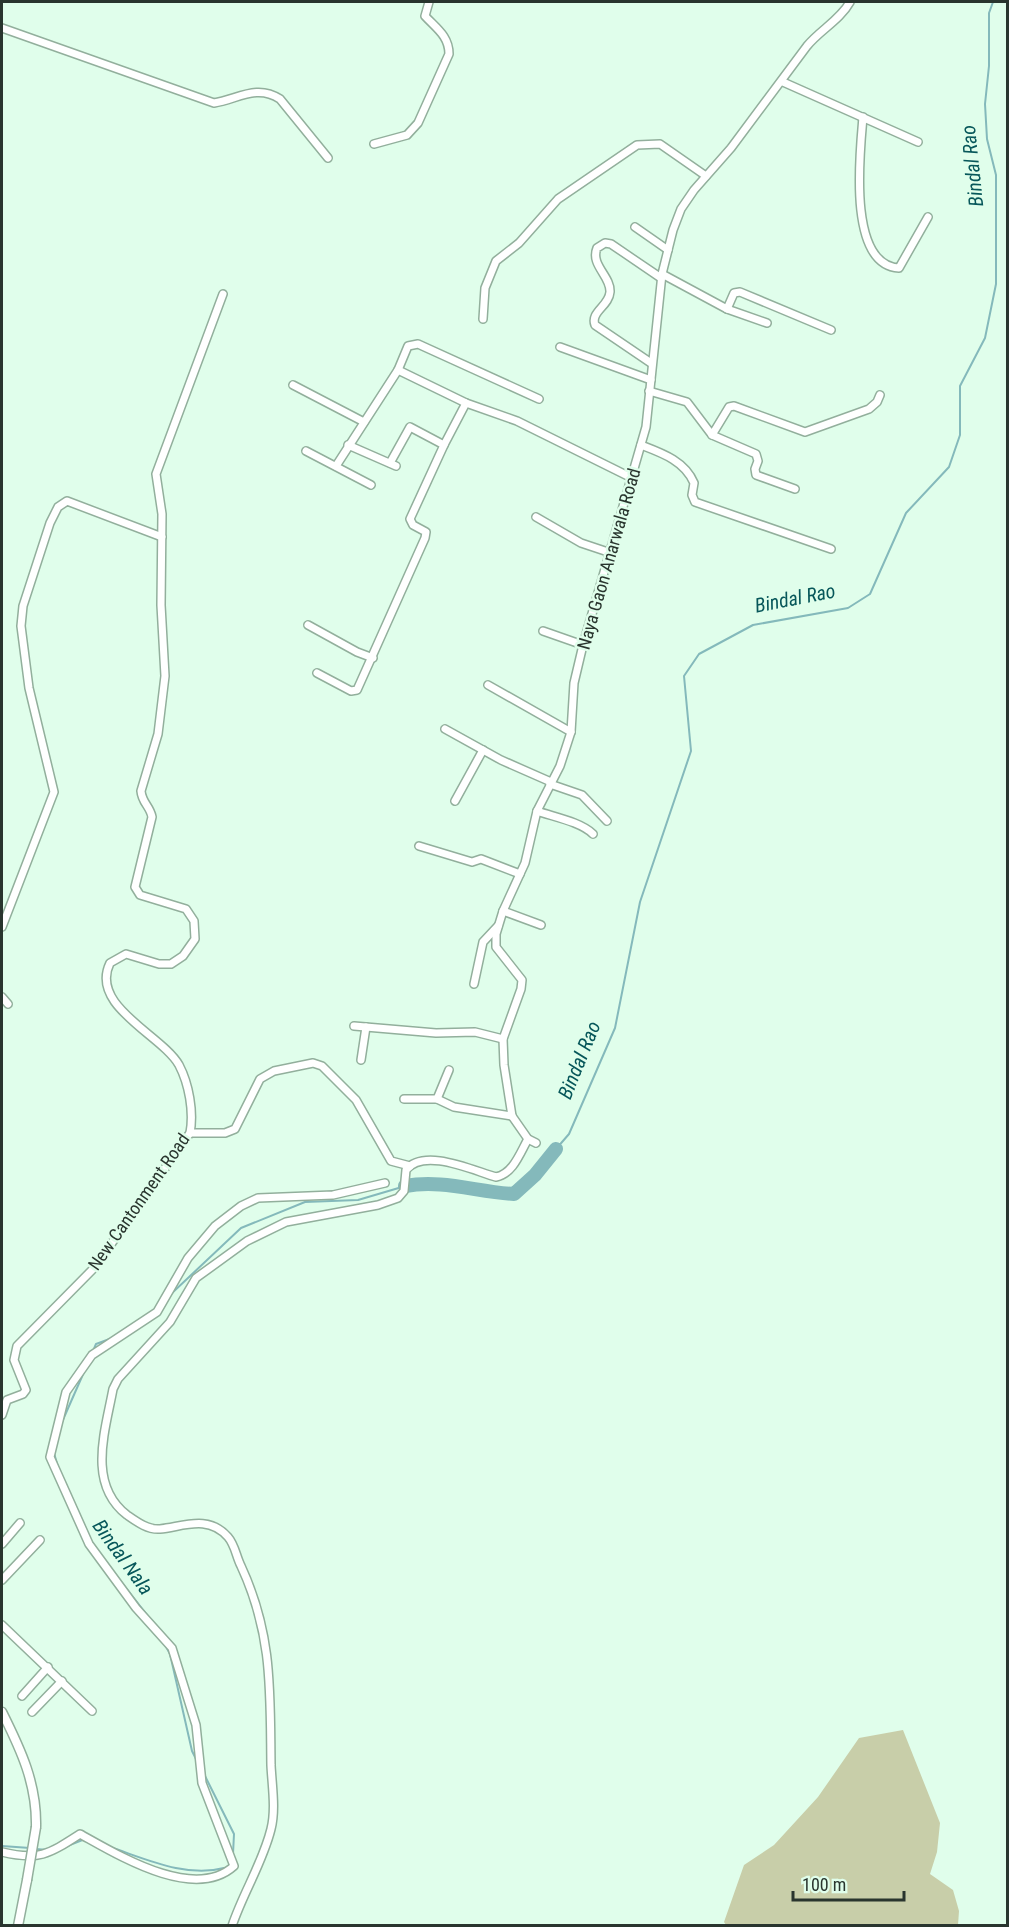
<svg xmlns="http://www.w3.org/2000/svg" width="1009" height="1927" font-family="'Roboto Condensed',sans-serif">
	<rect width="100%" height="100%" fill="#e0feeb"/>
	<path fill="#c8cea9" d="M903 1730 940 1823 937 1852 930 1874 953 1890 959 1911 958 1925H726L724 1922 744 1865 774 1845 818 1797 859 1738Z"/>
	<g fill="none" stroke-linecap="round" stroke-linejoin="round">
		<g stroke="#84b9bb" stroke-width="2">
			<path d="M556 1149 569 1134 615 1028 640 902 691 751 684 676 699 654 753 625 848 608 870 594 906 513 949 467 960 435V386L985 338 996 284V175L987 139 985 104 989 66V13L993 2"/>
			<path d="M171 1294 241 1228 305 1202 358 1200 402 1187"/>
			<path d="M93 1351 96 1344 115 1337"/>
			<path d="M62 1422 84 1372"/>
			<path d="M54 1453 58 1467"/>
			<path d="M108 1565 151 1620"/>
			<path d="M164 1643 170 1654 192 1751 197 1761"/>
			<path d="M204 1774 234 1834 233 1854"/>
			<path d="M2 1846 30 1848"/>
			<path d="M110 1847C146 1859 186 1878 224 1868"/>
			<path d="M36 1849 48 1850"/>
			<path d="M57 1850 85 1839"/>
		</g>
		<path stroke="#84b9bb" stroke-width="14" d="M405 1186C442 1179 477 1192 514 1194L535 1175 556 1149"/>
		<defs>
			<g id="minor">
				<path d="M2 28 214 103C238 99 257 84 280 99L328 158"/>
				<path d="M783 82 918 142"/>
				<path d="M863 117C860 152 847 265 899 268L928 217"/>
				<path d="M374 144 407 135 418 123 449 54C449 36 436 28 425 16L429 2"/>
				<path d="M635 227 668 250"/>
				<path d="M662 274 727 309 734 293 740 292 831 330"/>
				<path d="M727 309 767 323"/>
				<path d="M483 319 485 288 496 261 519 243 558 199 637 145 660 144 706 176"/>
				<path d="M560 347 651 380"/>
				<path d="M651 363 595 325C590 312 609 306 610 292 611 276 590 265 597 248L605 243 611 244 661 278"/>
				<path d="M398 370 408 346 418 344 539 399"/>
				<path d="M293 385 364 422"/>
				<path d="M649 391 687 402 712 435 729 407 734 406 805 432 869 409 877 402 880 395"/>
				<path d="M712 435 756 454 758 461 755 469 756 475 795 489"/>
				<path d="M348 445 396 466"/>
				<path d="M444 445 466 403"/>
				<path d="M641 445C662 453 685 461 694 483L692 495 695 502 831 549"/>
				<path d="M306 451 371 485"/>
				<path d="M336 466 398 370 466 403 517 421 632 478"/>
				<path d="M536 517 581 543 611 553"/>
				<path d="M308 625 357 652 373 658"/>
				<path d="M543 631 583 645"/>
				<path d="M317 673 351 691 357 690 425 538 426 532 413 525 410 519 444 445 410 427 390 463"/>
				<path d="M488 685 571 732"/>
				<path d="M445 729 501 760 551 782"/>
				<path d="M550 784 582 795 607 821"/>
				<path d="M455 801 483 750"/>
				<path d="M537 811C554 817 581 822 593 834"/>
				<path d="M419 846 472 862 481 859 520 874"/>
				<path d="M503 911 541 925"/>
				<path d="M2 927 54 792 29 688 21 626 23 606 50 523 58 507 67 501 162 537"/>
				<path d="M474 984 483 942 498 926"/>
				<path d="M2 997 8 1004"/>
				<path d="M354 1026 436 1033 475 1032 503 1039"/>
				<path d="M361 1060 366 1027"/>
				<path d="M404 1099H437L454 1107 512 1116"/>
				<path d="M437 1099 449 1070"/>
				<path d="M190 1133H225L235 1129 260 1079 274 1071 313 1063 322 1066 356 1100 391 1161 410 1166"/>
				<path d="M536 1143 528 1139 512 1116 504 1065 503 1039 521 989 522 980 496 947V934L503 911 525 863 537 811 560 766 571 732 574 683 583 645 646 427 662 274 673 230 681 209 694 190 731 148 807 46C820 30 840 20 850 2"/>
				<path d="M2 1415 7 1400 23 1394 26 1390 14 1360 17 1346 94 1268 190 1133C194 1112 189 1084 179 1065 162 1035 89 1006 110 963L126 954 159 964H171L183 956 195 939 194 921 186 909 140 895 135 887 152 817C150 806 142 803 141 791L158 734 165 676 161 605 162 514 156 474 223 294"/>
				<path d="M2 1544 20 1523"/>
				<path d="M2 1580 40 1540"/>
				<path d="M2 1625 92 1711"/>
				<path d="M22 1696 48 1667"/>
				<path d="M32 1712 62 1681"/>
				<path d="M2 1852C39 1861 49 1854 80 1834 118 1855 194 1902 234 1866L202 1783 196 1725 172 1648 136 1608 89 1544 50 1457 66 1392 92 1355 157 1312 188 1258 215 1226 241 1206 258 1198 333 1195 385 1183"/>
				<path d="M232 1926C243 1893 263 1862 271 1829 276 1809 272 1786 271 1765 270 1692 273 1635 241 1566 236 1556 235 1545 228 1537 208 1514 182 1527 160 1529 148 1530 137 1522 127 1515 87 1484 105 1432 113 1389L118 1379 170 1322 196 1278 247 1241 286 1222 378 1205 398 1198 404 1191 406 1170C424 1147 474 1171 496 1177 513 1174 520 1153 528 1139"/>
			</g>
			<g id="tertiary">
				<path d="M2 1712C21 1750 37 1784 36 1827"/>
				<path d="M18 1926 27 1880"/>
			</g>
		</defs>
		<use href="#minor" stroke="#92af9c" stroke-width="10"/>
		<use href="#tertiary" stroke="#92af9c" stroke-width="11"/>
		<use href="#minor" stroke="#fff" stroke-width="7"/>
		<use href="#tertiary" stroke="#fff" stroke-width="8"/>
		<defs>
			<path id="tertiary-bridge" d="M27 1880 36 1827"/>
		</defs>
		<use href="#tertiary-bridge" stroke="#92af9c" stroke-width="11" stroke-linecap="butt"/>
		<use href="#tertiary-bridge" stroke="#fff" stroke-width="8"/>
	</g>
	<g text-anchor="middle" stroke-width="5" stroke-linejoin="round" paint-order="stroke">
		<g font-size="18" fill="#29352e" stroke="#e0feeb">
			<text transform="translate(609 559) rotate(-74)" y="6">Naya Gaon Anarwala Road</text>
			<text transform="translate(139 1202) rotate(-55)" y="6">New Cantonment Road</text>
		</g>
		<g font-size="20" font-style="italic" fill="#07575a" stroke="#e0feeb">
			<text transform="translate(972 166) rotate(-96)" y="7">Bindal Rao</text>
			<text transform="translate(795 598) rotate(-11)" y="7">Bindal Rao</text>
			<text transform="translate(579 1060) rotate(-68)" y="7">Bindal Rao</text>
			<text transform="translate(123 1557) rotate(54)" y="7">Bindal Nala</text>
		</g>
	</g>
	<rect width="1009" height="1927" fill="none" stroke="#29352e" stroke-width="6"/>
	<path d="M793 1891v9h111v-9" fill="none" stroke="#29352e" stroke-width="3"/>
	<text x="802" y="1891" font-size="18" fill="#29352e" stroke="#e0feeb" stroke-width="4.5" paint-order="stroke">100 m</text>
</svg>
